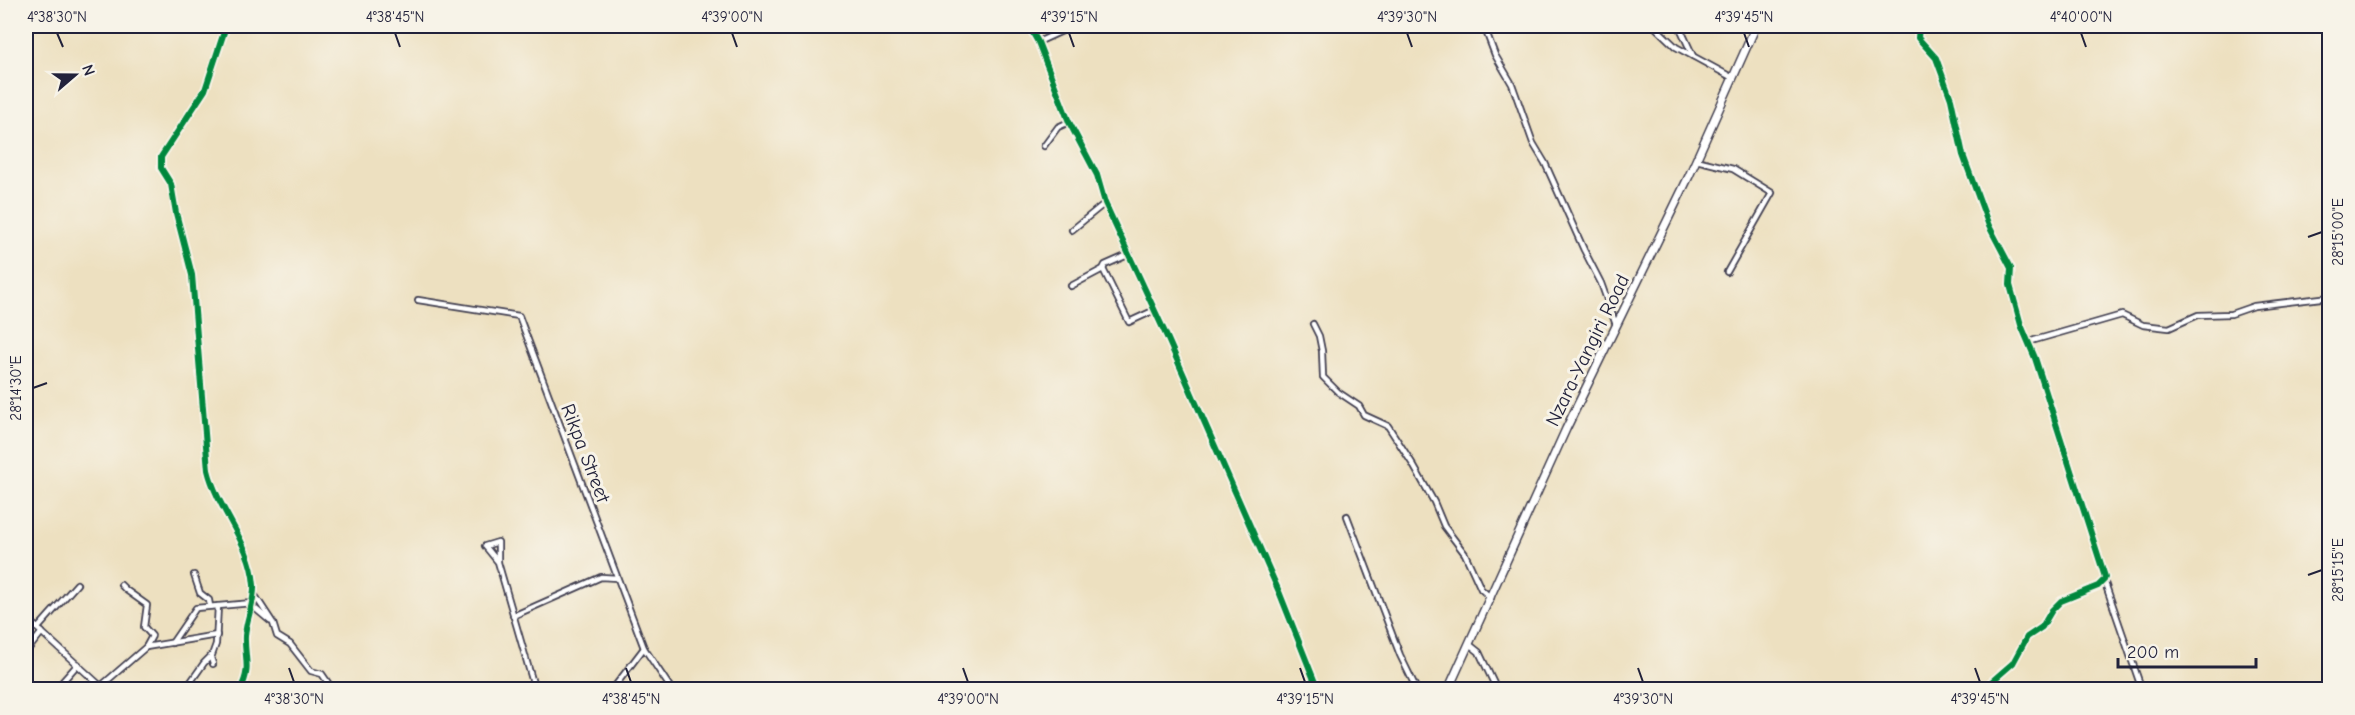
<svg xmlns="http://www.w3.org/2000/svg" width="2355" height="715" font-family="'Comic Neue',sans-serif">
	<rect width="100%" height="100%" fill="#f7f3e8"/>
	<filter id="ink" filterUnits="userSpaceOnUse"><feTurbulence type="fractalNoise" baseFrequency=".0167" numOctaves="2"/><feDisplacementMap in="SourceGraphic" scale="12" xChannelSelector="R" yChannelSelector="G"/><feConvolveMatrix kernelMatrix="1 2 1 2 8 2 1 2 1" color-interpolation-filters="sRGB"/></filter>
	<filter id="wash" filterUnits="userSpaceOnUse"><feTurbulence type="fractalNoise" baseFrequency=".008" numOctaves="4" result="noise"/><feDisplacementMap in="SourceGraphic" scale="24" xChannelSelector="R" yChannelSelector="G"/><feGaussianBlur stdDeviation="1.35" result="paint"/><feColorMatrix in="noise" values="0 0 0 0 0 0 0 0 0 0 0 0 0 0 0 0 0 1.4 0 .05"/><feComposite in="paint" operator="in"/></filter>
	<g filter="url(#wash)">
		<rect width="100%" height="100%" fill="#ede0c0"/>
	</g>
	<g filter="url(#ink)">
		<g fill="none" stroke-linecap="round" stroke-linejoin="round">
			<defs>
				<g id="minor">
					<path d="M226 26 205 90 161 157V168L171 184 176 213 192 275 208 470C218 511 251 542 254 585 255 602 246 619 245 636 244 658 252 668 240 690"/>
					<path d="M1029 26 1038 42 1069 122 1097 175 1105 203 1167 337 1280 594 1318 690"/>
					<path d="M1484 26 1495 55 1512 84 1533 143 1545 163 1584 250 1601 283 1616 325"/>
					<path d="M1654 26 1676 47 1733 78"/>
					<path d="M1681 26V30L1693 56"/>
					<path d="M1919 26 1918 38 1936 58 1951 99 1963 155 1989 226 2011 268 2010 285 2021 325 2035 358 2105 577 2104 580 2098 586 2061 601 2052 610 2042 627 2027 637 2013 663 1982 690"/>
					<path d="M1038 42 1073 26"/>
					<path d="M1044 146 1058 127 1069 122"/>
					<path d="M1696 160 1733 169 1772 193 1727 272"/>
					<path d="M1072 230 1105 203"/>
					<path d="M1103 269 1129 322 1155 310"/>
					<path d="M1071 286 1103 269 1105 265 1130 254"/>
					<path d="M418 300 519 316 644 648 672 690"/>
					<path d="M1313 324 1319 336 1322 351 1323 377 1338 392 1359 406 1364 415 1388 426 1412 463 1434 502 1444 526 1465 554 1481 589 1491 598"/>
					<path d="M2028 342 2122 315 2143 325 2169 328 2198 315 2231 314 2254 306 2330 297"/>
					<path d="M1347 516 1400 655 1417 690"/>
					<path d="M498 562 485 546 498 542V562L535 690"/>
					<path d="M194 575 200 593 209 600 210 606"/>
					<path d="M2104 580 2142 690"/>
					<path d="M121 585 126 590 147 605 144 627 152 636 146 647"/>
					<path d="M254 594 273 623 277 636 290 644 311 671 322 674 333 690"/>
					<path d="M251 605 270 621"/>
					<path d="M513 616 601 577 617 578"/>
					<path d="M38 628 77 584"/>
					<path d="M172 643 196 608 252 603"/>
					<path d="M1469 644 1479 652 1497 690"/>
					<path d="M26 652 42 632"/>
					<path d="M213 664 211 658 216 644 218 606"/>
					<path d="M101 686 146 647 217 635"/>
					<path d="M55 690 78 664"/>
					<path d="M185 690 204 663 211 656"/>
					<path d="M612 690 644 648"/>
				</g>
				<path id="tertiary" d="M26 618 105 690"/>
				<path id="primary" d="M1448 690 1566 429 1689 176 1756 26"/>
			</defs>
			<use href="#minor" stroke="#403e4f" stroke-width="8"/>
			<use href="#tertiary" stroke="#403e4f" stroke-width="8"/>
			<use href="#primary" stroke="#403e4f" stroke-width="10"/>
			<use href="#minor" stroke="#fff" stroke-width="4.5"/>
			<use href="#tertiary" stroke="#fff" stroke-width="5"/>
			<use href="#primary" stroke="#fff" stroke-width="7"/>
			<defs>
				<g id="cycleway">
					<path d="M226 26 205 90 161 157V168L171 184 176 213 192 275 208 470C218 511 251 542 254 585 255 602 246 619 245 636 244 658 252 668 240 690"/>
					<path d="M1029 26 1038 42 1069 122 1097 175 1105 203 1167 337 1280 594 1318 690"/>
					<path d="M1919 26 1918 38 1936 58 1951 99 1963 155 1989 226 2011 268 2010 285 2021 325 2035 358 2105 577 2104 580 2098 586 2061 601 2052 610 2042 627 2027 637 2013 663 1982 690"/>
				</g>
			</defs>
			<use href="#cycleway" stroke="#f7f3e8" stroke-width="10"/>
			<use href="#cycleway" stroke="#00873e" stroke-width="6"/>
		</g>
	</g>
	<path fill="none" stroke="#22223b" stroke-width="2" d="M57 33 63 47M395 33 400 47M732 33 737 47M1069 33 1074 47M1407 33 1412 47M1744 33 1749 47M2081 33 2086 47M2308 237 2322 232M33 388 47 383M2308 575 2322 570M289 668 294 682M626 668 631 682M963 668 968 682M1300 668 1305 682M1638 668 1643 682M1975 668 1980 682"/>
	<g text-anchor="middle" stroke-width="6" stroke-linejoin="round" paint-order="stroke">
		<g font-size="20" fill="#22223b" stroke="#f7f3e8">
			<text transform="translate(1587 350) rotate(-64)" y="7">Nzara-Yangiri Road</text>
			<text transform="translate(586 453) rotate(69)" y="7">Rikpa Street</text>
		</g>
	</g>
	<rect width="2355" height="715" fill="none" stroke="#f7f3e8" stroke-width="66"/>
	<g transform="translate(75 75) rotate(70)" stroke="#f7f3e8" stroke-width="4.5" paint-order="stroke">
	<path d="M0-4.5L10 22L0 15L-10 22Z" fill="#22223b"/>
	<text y="-9" font-size="16" font-weight="bold" text-anchor="middle" fill="#22223b">N</text>
	</g>
	<path d="M2118 658v9h138v-9" fill="none" stroke="#22223b" stroke-width="3"/>
	<text x="2127" y="658" font-size="18" fill="#22223b" stroke="#f7f3e8" stroke-width="4.5" paint-order="stroke">200 m</text>
	<rect x="33" y="33" width="2289" height="649" fill="none" stroke="#22223b" stroke-width="2"/>
	<g font-size="15" text-anchor="middle" fill="#22223b">
		<text x="57" y="22">4°38'30"N</text>
		<text x="395" y="22">4°38'45"N</text>
		<text x="732" y="22">4°39'00"N</text>
		<text x="1069" y="22">4°39'15"N</text>
		<text x="1407" y="22">4°39'30"N</text>
		<text x="1744" y="22">4°39'45"N</text>
		<text x="2081" y="22">4°40'00"N</text>
		<text transform="translate(2338 232) rotate(-90)" y="5">28°15'00"E</text>
		<text transform="translate(16 388) rotate(-90)" y="5">28°14'30"E</text>
		<text transform="translate(2338 570) rotate(-90)" y="5">28°15'15"E</text>
		<text x="294" y="704">4°38'30"N</text>
		<text x="631" y="704">4°38'45"N</text>
		<text x="968" y="704">4°39'00"N</text>
		<text x="1305" y="704">4°39'15"N</text>
		<text x="1643" y="704">4°39'30"N</text>
		<text x="1980" y="704">4°39'45"N</text>
	</g>
</svg>
